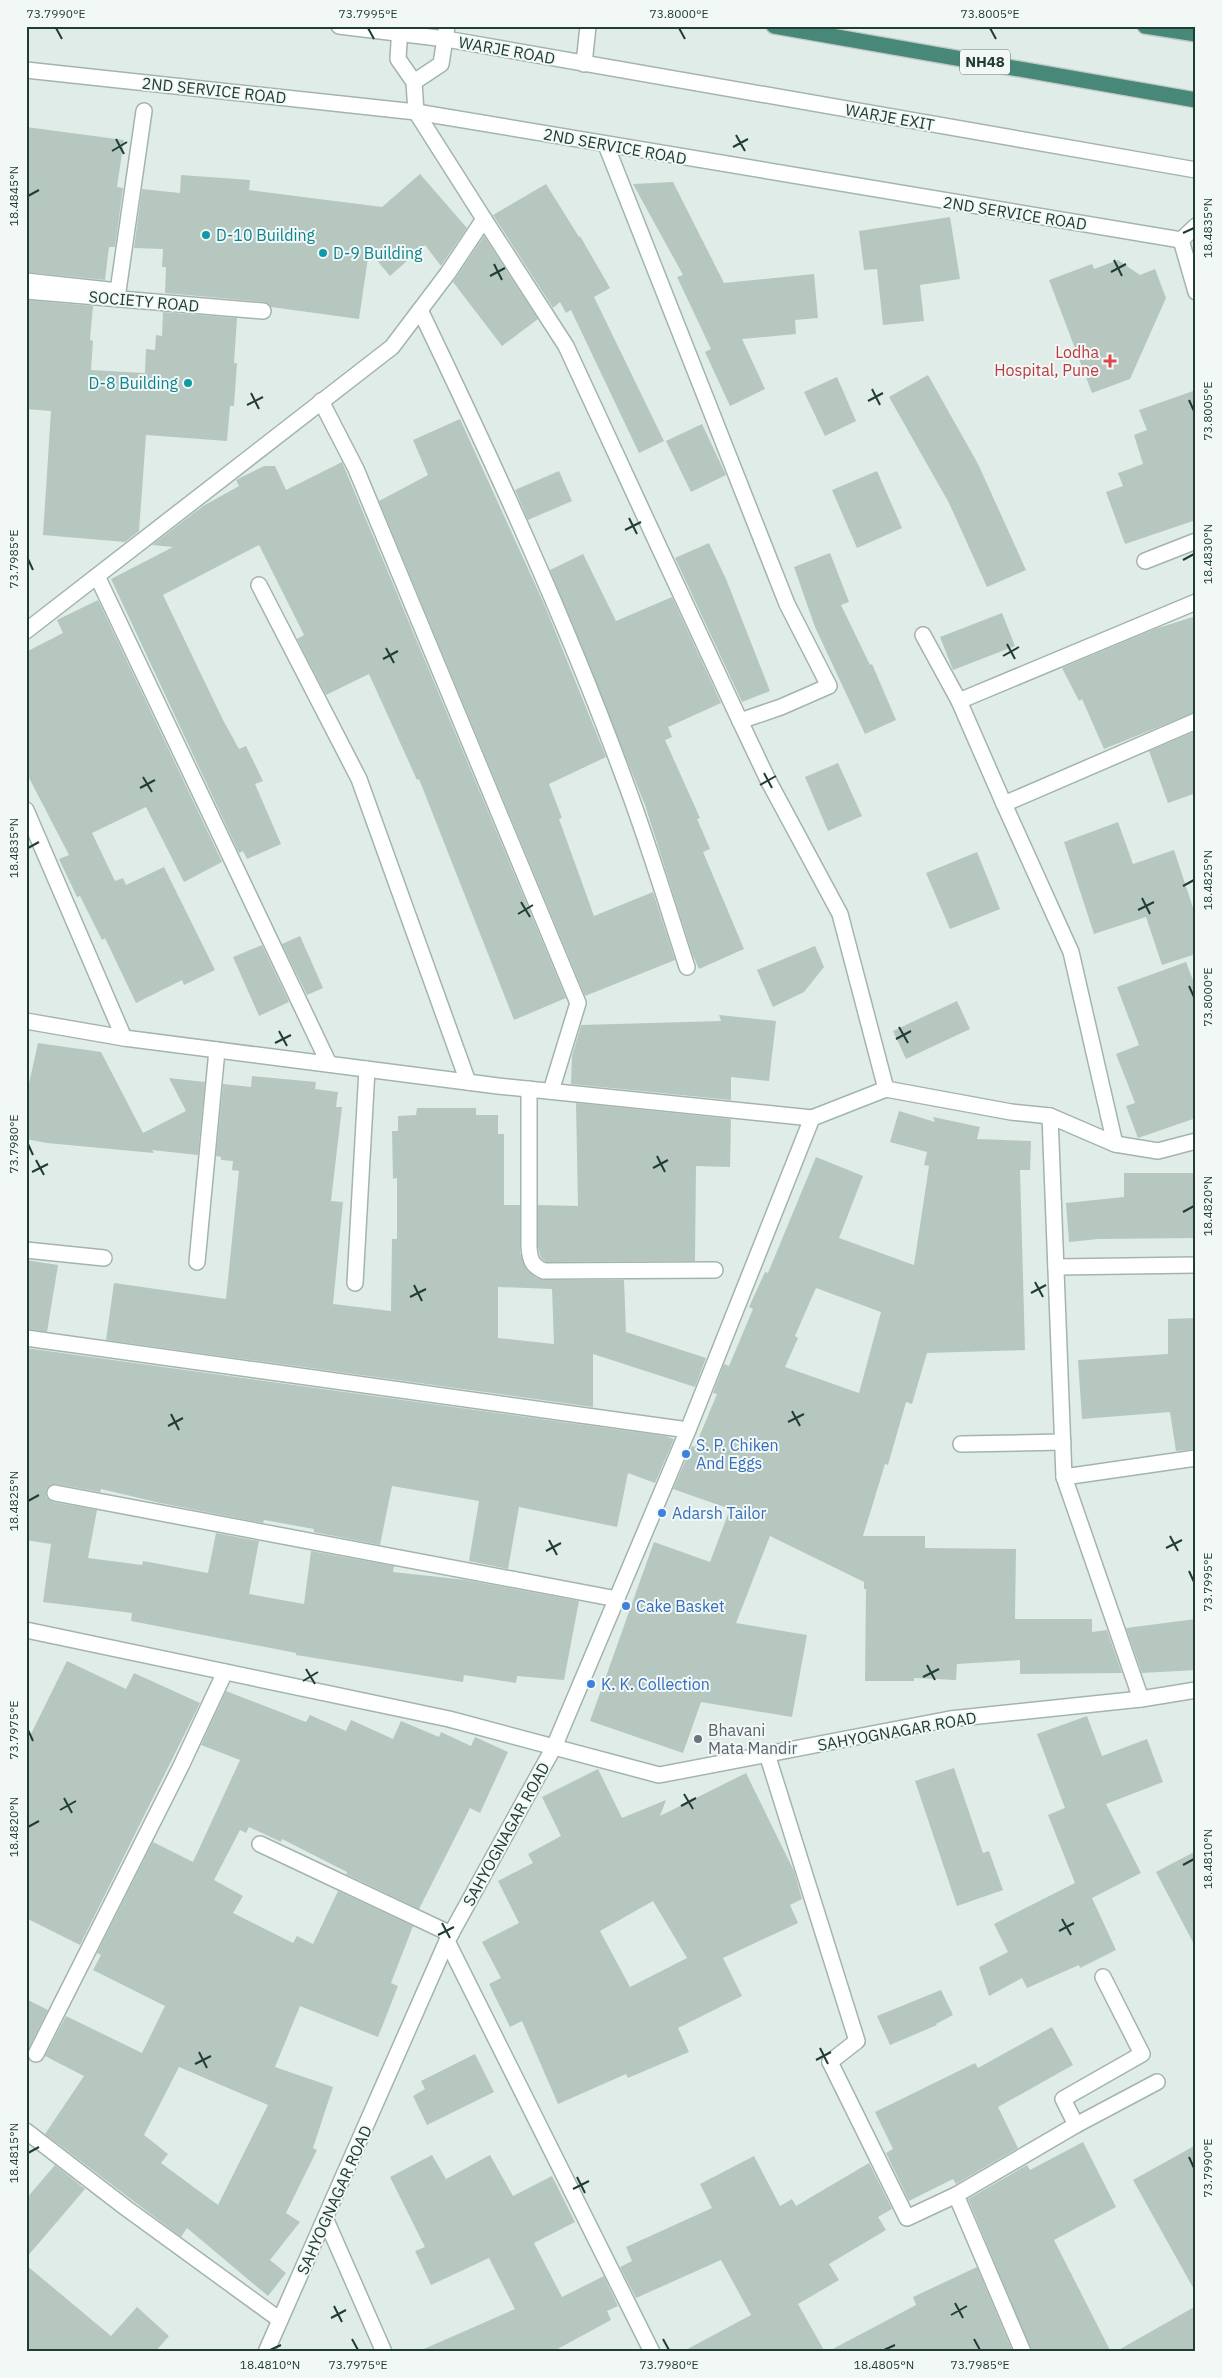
<svg xmlns="http://www.w3.org/2000/svg" width="1222" height="2378" font-family="'IBM Plex Sans',sans-serif">
	<rect width="100%" height="100%" fill="#e0ece7"/>
	<g fill="#b6c7c0" fill-rule="evenodd">
		<path d="M26 127 124 140 117 187 123 188 115 247H109L105 280 26 272Z"/>
		<path d="M420 174 467 228 441 266 425 245 390 276 369 251 359 319 271 307 264 302 165 293 166 267H162L163 249 134 248 142 189 180 193 181 175 250 180 249 190 382 207Z"/>
		<path d="M673 182 724 283 814 274 818 318 795 320 796 334 742 339 765 389 730 406 705 352 711 349 677 277 683 275 633 184Z"/>
		<path d="M546 184 579 237 580 236 610 288 594 297 664 441 639 453 571 310 566 313 560 302 553 308 493 215Z"/>
		<path d="M950 217 960 279 920 285 924 321 883 325 877 269 864 270 859 231Z"/>
		<path d="M484 236 538 319 502 346 453 282Z"/>
		<path d="M1118 260 1140 275 1155 269 1166 298 1130 379 1092 393 1049 280 1092 264 1094 269Z"/>
		<path d="M26 300 93 306 90 340 93 341 91 370 145 373 146 349 155 350 156 335 162 336 163 312 237 318 234 363H237L234 406H230L227 441 146 435 139 531 125 542 43 535 51 411 26 409Z"/>
		<path d="M928 375 978 464 1026 570 987 587 949 503 889 397Z"/>
		<path d="M837 377 856 421 825 436 804 392Z"/>
		<path d="M1196 390V520L1125 544 1106 492 1123 486 1118 473 1143 464 1134 435 1147 430 1139 410Z"/>
		<path d="M460 419 545 606 606 757 549 784 562 818 559 819 594 916 653 892 675 960 585 996 379 501 428 475 413 440Z"/>
		<path d="M702 424 726 475 691 492 666 441Z"/>
		<path d="M342 462 566 998 514 1020 419 779 417 780 369 674 326 695 297 639 304 635 259 545 163 595 223 720 239 749 246 746 263 781 255 784 281 844 247 859 243 851 239 853 111 579 173 547 152 545 203 506 239 486 236 480 264 466H275L286 490Z"/>
		<path d="M559 471 572 501 528 520 515 490Z"/>
		<path d="M877 471 902 528 857 548 832 490Z"/>
		<path d="M709 543 726 579 770 691 742 702 675 558Z"/>
		<path d="M830 553 849 602 841 605 870 665 872 664 896 720 865 734 815 627 794 567Z"/>
		<path d="M583 554 616 621 672 597 721 703 668 727 672 737 665 740 700 818 697 819 710 849 703 852 744 949 699 969 692 953 645 805 550 570Z"/>
		<path d="M98 600 222 862 184 882 146 807 92 833 115 881 123 878 126 885 164 867 215 970 184 985 182 980 136 1003 105 938 102 940 80 896 77 897 59 859 69 855 26 772V652L63 633 57 620Z"/>
		<path d="M1002 613 1015 646 953 670 940 637Z"/>
		<path d="M1196 616V712L1104 749 1082 699 1079 701 1062 668 1155 629Z"/>
		<path d="M1196 731V793L1168 803 1149 751Z"/>
		<path d="M838 763 862 816 828 831 805 777Z"/>
		<path d="M1118 822 1133 864 1174 850 1196 917V954L1162 965 1146 917 1094 934 1064 842Z"/>
		<path d="M977 852 1000 909 950 929 926 873Z"/>
		<path d="M300 936 323 988 307 995 282 944Z"/>
		<path d="M262 945 289 1002 259 1016 233 957Z"/>
		<path d="M815 946 824 967 804 992 773 1007 757 970Z"/>
		<path d="M1186 962 1196 988V1118L1138 1138 1126 1106 1135 1103 1116 1054 1139 1045 1117 987Z"/>
		<path d="M957 1001 970 1029 906 1059 893 1031Z"/>
		<path d="M719 1015 776 1021 769 1081 731 1077V1100L571 1084 572 1056 581 1025 721 1021Z"/>
		<path d="M38 1043 101 1052 143 1133 186 1111 169 1078 205 1082 198 1155 152 1150 154 1153 47 1143 26 1139V1097Z"/>
		<path d="M252 1076 316 1082 315 1089 338 1092 336 1107H342L331 1201 343 1202 333 1304 391 1311 392 1239H397V1178L393 1179 392 1131H398V1116L416 1115 417 1108H476V1115H498V1134H504V1205H520V1253L527 1270 535 1277 544 1280H624L626 1332 706 1358 695 1387 593 1354V1407L106 1340 114 1283 226 1299 239 1171 232 1170 233 1161 221 1160V1157L216 1156 223 1084 251 1087ZM498 1287 552 1289 554 1344 498 1338Z"/>
		<path d="M576 1103 731 1119 730 1167 696 1166 695 1261 546 1262 541 1258 538 1247V1205L578 1206Z"/>
		<path d="M899 1111 935 1122 933 1117 980 1127 977 1139 1031 1141 1030 1170H1020L1025 1350 927 1353 912 1404 906 1402 888 1465 885 1464 863 1536H925V1548L1016 1549 1015 1619H1092V1632L1107 1630 1122 1673 1020 1674V1660L957 1664 956 1680 914 1678V1681H865L866 1589H864V1582L770 1536 736 1623 807 1635 792 1717 701 1702 683 1753 590 1721 654 1542 710 1562 730 1509 673 1489 692 1446 695 1447 717 1394 713 1393 724 1364 729 1366 753 1309 749 1307 765 1272 768 1273 816 1157 863 1176 839 1238 914 1265 929 1166 924 1165 927 1152 890 1142ZM816 1288 881 1312 859 1393 785 1367 798 1338 795 1336Z"/>
		<path d="M1124 1173H1196V1238L1098 1239 1069 1242 1066 1203 1124 1197Z"/>
		<path d="M26 1260 58 1265 47 1332 26 1329Z"/>
		<path d="M1196 1318V1449L1176 1451 1170 1412 1082 1419 1078 1360 1168 1354V1319Z"/>
		<path d="M26 1348 665 1436 674 1439 655 1483 628 1473 617 1527 519 1507 508 1569 469 1561 479 1501 392 1486 380 1545 314 1532V1529L264 1520 263 1523 160 1503 101 1489 100 1492 56 1484 48 1487 46 1491V1497L53 1502 97 1510 88 1558 142 1565 143 1561 208 1573 216 1533 259 1541 249 1594 304 1604 311 1551 394 1566 393 1572 466 1580 579 1601 564 1680 517 1676 516 1683 464 1675 463 1682 296 1655V1653L131 1621 132 1613 43 1602 51 1544 26 1540Z"/>
		<path d="M1196 1619V1670L1142 1673 1126 1628Z"/>
		<path d="M67 1661 126 1689 134 1673 200 1703 80 1945 26 1918V1744Z"/>
		<path d="M226 1691 306 1722 310 1715 346 1731 351 1720 393 1739 401 1721 439 1737 441 1732 471 1746 475 1737 508 1752 480 1813 470 1808 419 1909 346 1874 347 1872 282 1839 281 1842 249 1827 246 1833 240 1830 214 1880 243 1896 233 1913 293 1943 297 1936 313 1944 338 1891 413 1926 391 1983 398 1986 378 2037 300 2006 275 2067 333 2087 313 2148 317 2150 286 2213 300 2222 270 2260 286 2273 268 2296 187 2228 181 2237 45 2134 84 2076 45 2056 66 2016 142 2053 165 2006 93 1970 101 1955 97 1953 153 1842 193 1862 240 1760 201 1745ZM179 2067 268 2105 218 2205 161 2163 168 2154 144 2135Z"/>
		<path d="M1087 1716 1102 1756 1147 1739 1163 1782 1106 1804 1141 1873 1092 1898 1116 1950 1080 1968 1079 1965 1027 1988 1022 1978 989 1996 979 1967 1008 1952 994 1924 1075 1883 1048 1815 1065 1808 1037 1734Z"/>
		<path d="M954 1768 983 1853 989 1851 1003 1890 957 1906 915 1781Z"/>
		<path d="M598 1769 622 1818 666 1800 660 1816 746 1773 794 1871 802 1899 790 1905 798 1923 723 1958 742 1996 678 2028 689 2052 628 2078 626 2074 558 2104 522 2021 510 2027 489 1984 501 1978 482 1942 519 1923 498 1881 533 1863 528 1854 561 1836 542 1797ZM653 1901 687 1958 630 1987 600 1931Z"/>
		<path d="M1196 1851V1948L1156 1872Z"/>
		<path d="M941 1990 953 2015 936 2024 937 2025 890 2045 877 2016Z"/>
		<path d="M26 1999 48 2010 29 2048 26 2047Z"/>
		<path d="M1052 2027 1073 2065 998 2107 1018 2148 956 2184 953 2179 909 2201 886 2153 893 2149 875 2112 975 2063 978 2068Z"/>
		<path d="M475 2054 494 2092 427 2125 413 2096 425 2089 421 2081Z"/>
		<path d="M1083 2142 1116 2207 1054 2240 1111 2352H1032L968 2199 1027 2165 1030 2170Z"/>
		<path d="M1196 2145V2293L1133 2180Z"/>
		<path d="M432 2155 446 2179 490 2155 513 2196 552 2176 575 2222 534 2243 562 2297 604 2276 618 2306 607 2311 611 2320 552 2352H417L515 2309 489 2258 431 2285 415 2251 425 2247 390 2177Z"/>
		<path d="M754 2156 780 2206 792 2199 796 2206 869 2163 892 2209 878 2217 886 2230 829 2264 839 2280 798 2304 825 2352H682L751 2315 721 2260 636 2298 620 2267 632 2261 626 2247 712 2208 700 2184Z"/>
		<path d="M55 2165 85 2189 26 2258V2199Z"/>
		<path d="M26 2265 111 2336 137 2307 169 2336 155 2352H26Z"/>
		<path d="M977 2267 1013 2352H827L916 2305 913 2297Z"/>
		<path d="M1196 2306V2352H1115Z"/>
	</g>
	<g fill="none" stroke-linecap="round" stroke-linejoin="round">
		<defs>
			<g id="service">
				<path d="M26 281 118 291 144 111"/>
				<path d="M658 545 740 721"/>
				<path d="M26 1250 104 1258"/>
				<path d="M767 1754 857 2041 830 2062"/>
				<path d="M1076 2125 1063 2099 1142 2054 1103 1977"/>
			</g>
			<g id="minor">
				<path d="M416 112 1181 240 1196 226"/>
				<path d="M606 145 787 604 829 686 781 707 740 721 768 780 840 914 886 1089"/>
				<path d="M484 219 566 346 658 545"/>
				<path d="M1181 240 1196 292"/>
				<path d="M26 291 263 311"/>
				<path d="M420 310C494 464 566 620 625 781 648 842 667 905 687 967"/>
				<path d="M321 401 356 469 578 1003 551 1091"/>
				<path d="M1145 561 1196 541"/>
				<path d="M97 576 329 1064"/>
				<path d="M259 585 359 779 468 1082"/>
				<path d="M26 631 392 347 448 273 484 219 416 112"/>
				<path d="M923 635 959 701"/>
				<path d="M1004 804 959 701 1196 602"/>
				<path d="M26 810 124 1038"/>
				<path d="M26 1021 124 1038 498 1086 812 1118 886 1089 1011 1112 1050 1116 1115 1144 1158 1151 1196 1141"/>
				<path d="M529 1089V1247C530 1260 532 1266 544 1271L715 1270"/>
				<path d="M1050 1116 1064 1477 1196 1458"/>
				<path d="M1115 1144 1071 952 1004 804 1196 721"/>
				<path d="M197 1262 217 1050"/>
				<path d="M1056 1267 1196 1265"/>
				<path d="M355 1283 367 1069"/>
				<path d="M26 1338 688 1430"/>
				<path d="M961 1444 1063 1442"/>
				<path d="M1064 1477 1141 1699"/>
				<path d="M55 1493 617 1599"/>
				<path d="M26 1630 449 1719 659 1775 950 1719 1141 1699 1196 1690"/>
				<path d="M260 1844 451 1934"/>
				<path d="M447 1941 652 2352"/>
				<path d="M36 2054 181 1766 225 1672"/>
				<path d="M830 2062 907 2218 956 2195 1023 2352"/>
				<path d="M26 2131 126 2208 280 2320"/>
				<path d="M956 2195 1076 2125 1157 2082"/>
				<path d="M326 2220 384 2352"/>
				<path d="M266 2352 447 1941 554 1747 688 1430 812 1118"/>
			</g>
			<g id="tertiary">
				<path d="M339 26 446 39 1196 170"/>
				<path d="M584 64 588 26"/>
				<path d="M26 70 416 112 414 82 398 59 400 26"/>
				<path d="M414 82 441 64 447 26"/>
			</g>
			<g id="trunk">
				<path d="M774 26 1196 100"/>
				<path d="M1145 26 1196 34"/>
			</g>
		</defs>
		<use href="#service" stroke="#a3b4ae" stroke-width="18"/>
		<use href="#minor" stroke="#a3b4ae" stroke-width="18"/>
		<use href="#tertiary" stroke="#a3b4ae" stroke-width="18"/>
		<use href="#trunk" stroke="#c1c9c6" stroke-width="18"/>
		<use href="#service" stroke="#fff" stroke-width="15"/>
		<use href="#minor" stroke="#fff" stroke-width="15"/>
		<use href="#tertiary" stroke="#fff" stroke-width="15"/>
		<use href="#trunk" stroke="#478878" stroke-width="15"/>
	</g>
	<path fill="none" stroke="#203d35" stroke-width="2" d="M56 28 62 39M368 28 374 39M679 28 685 39M990 28 996 39M736 135 745 151M116 139 124 154M733 147 748 139M112 151 127 142M28 196 39 190M1183 233 1194 228M1114 260 1122 276M494 264 502 280M1111 272 1126 264M490 276 505 268M872 389 880 405M251 393 259 409M1189 400 1194 411M868 401 883 393M247 405 263 397M629 518 637 534M625 530 641 522M28 559 33 570M1183 560 1194 554M1007 644 1015 659M386 648 394 663M1003 656 1019 647M383 659 398 651M764 773 772 788M143 777 152 792M760 785 776 776M140 788 155 780M28 848 39 842M1183 886 1194 880M1142 898 1150 914M521 902 530 917M1138 910 1154 902M518 914 533 905M1189 986 1194 997M899 1027 908 1043M279 1031 287 1046M896 1039 911 1031M275 1043 291 1035M28 1144 33 1155M657 1156 665 1172M36 1160 44 1175M653 1168 668 1160M32 1172 48 1164M1183 1212 1194 1206M1035 1282 1043 1297M414 1285 422 1301M1031 1293 1046 1285M410 1297 426 1289M792 1411 800 1426M171 1414 179 1430M788 1422 804 1414M168 1426 183 1418M28 1501 39 1495M1170 1536 1178 1551M549 1540 557 1555M1166 1548 1182 1540M546 1551 561 1543M1189 1571 1194 1582M927 1665 935 1680M306 1669 315 1684M923 1677 939 1669M303 1681 318 1672M28 1730 33 1741M684 1794 693 1809M64 1798 72 1813M681 1806 696 1798M60 1810 76 1801M28 1827 39 1821M1183 1865 1194 1859M1062 1919 1071 1935M442 1923 450 1938M1059 1931 1074 1923M438 1935 454 1927M820 2048 828 2064M199 2052 207 2068M816 2060 831 2052M195 2064 211 2056M28 2153 39 2147M1189 2157 1194 2168M577 2177 585 2193M573 2189 589 2181M955 2303 963 2318M334 2306 342 2322M951 2315 967 2306M331 2318 346 2310M352 2339 358 2350M663 2339 669 2350M974 2339 980 2350M270 2350 281 2345M884 2350 895 2345"/>
	<g fill="#0f9aa8" stroke="#f1f8f5" stroke-width="2">
		<circle cx="206" cy="235" r="5"/>
		<circle cx="323" cy="253" r="5"/>
		<circle cx="188" cy="383" r="5"/>
	</g>
	<path fill="#e0444e" stroke="#f1f8f5" stroke-width="2" d="M1107.5 353.5h5v5h5v5h-5v5h-5v-5h-5v-5h5z"/>
	<g fill="#3f7fe0" stroke="#f1f8f5" stroke-width="2">
		<circle cx="686" cy="1454" r="5"/>
		<circle cx="662" cy="1513" r="5"/>
		<circle cx="626" cy="1606" r="5"/>
		<circle cx="591" cy="1684" r="5"/>
	</g>
	<circle fill="#6b7280" stroke="#f1f8f5" stroke-width="2" cx="698" cy="1739" r="5"/>
	<g text-anchor="middle" stroke-width="4" stroke-linejoin="round" paint-order="stroke">
		<rect fill="#f1f8f5" stroke="#5f756f" stroke-width="1" x="960" y="49.5" width="50" height="25" rx="4"/>
		<g font-size="15" font-weight="bold" fill="#203d35">
			<text x="985" y="67">NH48</text>
		</g>
		<g font-size="16" fill="#203d35" stroke="#f1f8f5">
			<text transform="translate(507 50) rotate(10)" y="6">WARJE ROAD</text>
			<text transform="translate(214 90) rotate(6)" y="6">2ND SERVICE ROAD</text>
			<text transform="translate(890 117) rotate(10)" y="6">WARJE EXIT</text>
			<text transform="translate(615 146) rotate(10)" y="6">2ND SERVICE ROAD</text>
			<text transform="translate(1015 213) rotate(9)" y="6">2ND SERVICE ROAD</text>
			<text transform="translate(144 301) rotate(5)" y="6">SOCIETY ROAD</text>
			<text transform="translate(897 1731) rotate(-10)" y="6">SAHYOGNAGAR ROAD</text>
			<text transform="translate(506 1834) rotate(-61)" y="6">SAHYOGNAGAR ROAD</text>
			<text transform="translate(334 2200) rotate(-66)" y="6">SAHYOGNAGAR ROAD</text>
		</g>
		<g font-size="16" fill="#0d838f" stroke="#f1f8f5" text-anchor="start">
			<text x="216" y="241">D-10 Building</text>
			<text x="333" y="259">D-9 Building</text>
			<text x="178" y="389" text-anchor="end">D-8 Building</text>
		</g>
		<g font-size="16" fill="#be3a42" stroke="#f1f8f5" text-anchor="end">
			<text x="1099" y="358">Lodha<tspan x="1099" dy="18">Hospital, Pune</tspan></text>
		</g>
		<g font-size="16" fill="#366cbe" stroke="#f1f8f5" text-anchor="start">
			<text x="696" y="1451">S. P. Chiken<tspan x="696" dy="18">And Eggs</tspan></text>
			<text x="672" y="1519">Adarsh Tailor</text>
			<text x="636" y="1612">Cake Basket</text>
			<text x="601" y="1690">K. K. Collection</text>
		</g>
		<g font-size="16" fill="#5b616d" stroke="#f1f8f5" text-anchor="start">
			<text x="708" y="1736">Bhavani<tspan x="708" dy="18">Mata Mandir</tspan></text>
		</g>
	</g>
	<rect width="1222" height="2378" fill="none" stroke="#f1f8f5" stroke-width="55"/>
	<rect x="28" y="28" width="1166" height="2322" fill="none" stroke="#203d35" stroke-width="2"/>
	<g font-size="12" text-anchor="middle" fill="#203d35">
		<text x="56" y="18">73.7990°E</text>
		<text x="368" y="18">73.7995°E</text>
		<text x="679" y="18">73.8000°E</text>
		<text x="990" y="18">73.8005°E</text>
		<text transform="translate(14 196) rotate(-90)" y="4">18.4845°N</text>
		<text transform="translate(1208 228) rotate(-90)" y="4">18.4835°N</text>
		<text transform="translate(1208 411) rotate(-90)" y="4">73.8005°E</text>
		<text transform="translate(1208 554) rotate(-90)" y="4">18.4830°N</text>
		<text transform="translate(14 559) rotate(-90)" y="4">73.7985°E</text>
		<text transform="translate(14 848) rotate(-90)" y="4">18.4835°N</text>
		<text transform="translate(1208 880) rotate(-90)" y="4">18.4825°N</text>
		<text transform="translate(1208 997) rotate(-90)" y="4">73.8000°E</text>
		<text transform="translate(14 1144) rotate(-90)" y="4">73.7980°E</text>
		<text transform="translate(1208 1206) rotate(-90)" y="4">18.4820°N</text>
		<text transform="translate(14 1501) rotate(-90)" y="4">18.4825°N</text>
		<text transform="translate(1208 1582) rotate(-90)" y="4">73.7995°E</text>
		<text transform="translate(14 1730) rotate(-90)" y="4">73.7975°E</text>
		<text transform="translate(14 1827) rotate(-90)" y="4">18.4820°N</text>
		<text transform="translate(1208 1859) rotate(-90)" y="4">18.4810°N</text>
		<text transform="translate(14 2153) rotate(-90)" y="4">18.4815°N</text>
		<text transform="translate(1208 2168) rotate(-90)" y="4">73.7990°E</text>
		<text x="270" y="2369">18.4810°N</text>
		<text x="358" y="2369">73.7975°E</text>
		<text x="669" y="2369">73.7980°E</text>
		<text x="884" y="2369">18.4805°N</text>
		<text x="980" y="2369">73.7985°E</text>
	</g>
</svg>
